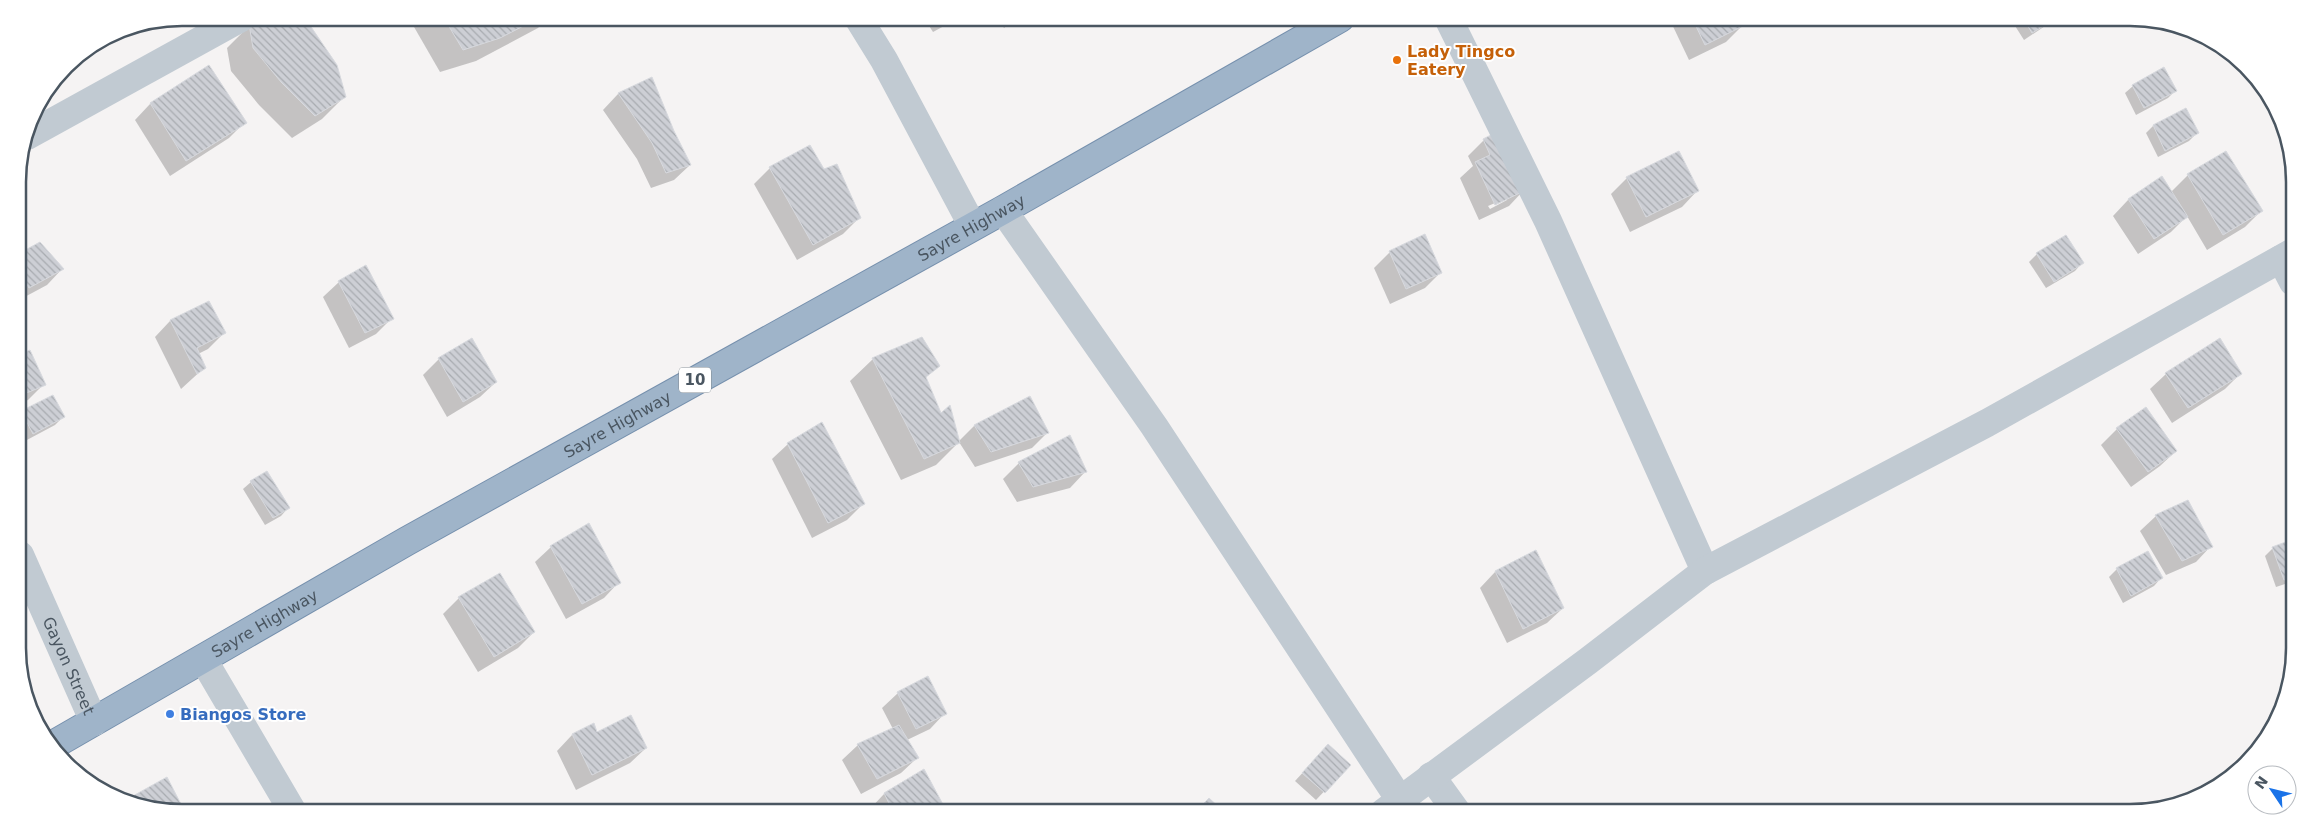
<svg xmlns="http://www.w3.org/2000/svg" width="2312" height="830" font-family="'DejaVu Sans',sans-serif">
	<defs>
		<pattern id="building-back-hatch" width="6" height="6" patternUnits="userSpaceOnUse" patternTransform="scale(1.25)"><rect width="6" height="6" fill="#cdcfd5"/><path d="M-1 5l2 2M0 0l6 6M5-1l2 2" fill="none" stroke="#a8abb0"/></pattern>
	</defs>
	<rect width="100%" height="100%" fill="#f5f3f3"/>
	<g fill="#0003" fill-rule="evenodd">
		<path d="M264 18H304L336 66 344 97 322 119 292 138 259 105 231 71 227 48 250 25Z"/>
		<path d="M412 18H548L538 28 476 61 440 72 410 20Z"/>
		<path d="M924 18H959L933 32Z"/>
		<path d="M997 18H1018L1004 28Z"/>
		<path d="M1669 18H1738L1742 26 1726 42 1689 60Z"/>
		<path d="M2010 18H2057L2024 40Z"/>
		<path d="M2074 18H2094L2080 25Z"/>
		<path d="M135 27 109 41 107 38 119 30Z"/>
		<path d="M209 67 245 122 229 138 170 176 135 120 150 104Z"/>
		<path d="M651 79 673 132 690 165 674 180 651 188 637 159 603 110 618 94Z"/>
		<path d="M2133 86 2176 90 2168 98 2136 115 2125 93Z"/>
		<path d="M2186 109 2197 133 2189 141 2158 157 2146 133 2153 126Z"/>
		<path d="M1484 140 1524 190 1509 206 1479 220 1460 178 1473 166 1468 156ZM1507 198V200L1490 209 1488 206Z"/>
		<path d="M770 168 859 218 843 234 797 260 754 184Z"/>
		<path d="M2188 175 2261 211 2245 227 2207 250 2187 216 2171 232 2138 254 2113 216 2128 200 2161 178 2171 192Z"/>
		<path d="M1627 178 1697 191 1682 207 1630 232 1611 194Z"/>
		<path d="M1390 252 1441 272 1425 288 1390 304 1374 268Z"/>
		<path d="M2037 254 2082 263 2075 271 2046 288 2029 262Z"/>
		<path d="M18 255 62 269 47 285 19 300Z"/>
		<path d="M339 282 392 318 376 334 349 348 323 297Z"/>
		<path d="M208 302 224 333 208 349 198 354 204 368 181 389 155 337 170 321Z"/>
		<path d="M29 352 44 384 28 400 19 404V356Z"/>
		<path d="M439 359 496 382 480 397 447 417 423 375Z"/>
		<path d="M873 359 939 365 925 378 940 415 958 442 974 426 1030 397 1048 432 1032 448 975 467 959 442 936 465 901 480 850 381Z"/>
		<path d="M2241 373 2225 389 2172 423 2150 389 2166 374Z"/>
		<path d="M2145 409 2176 451 2160 466 2131 487 2101 445 2117 429Z"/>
		<path d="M22 412 63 417 55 425 25 441 19 430V415Z"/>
		<path d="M788 444 863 504 847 520 812 538 772 459Z"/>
		<path d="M1019 463 1085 472 1070 488 1017 502 1003 479Z"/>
		<path d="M251 482 288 508 281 516 265 525 243 489Z"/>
		<path d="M2156 516 2211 546 2196 562 2166 575 2140 531Z"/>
		<path d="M2294 540V581L2276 587 2265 556 2273 548Z"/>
		<path d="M551 547 619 582 604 598 566 619 535 562Z"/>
		<path d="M1536 552 1563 608 1547 623 1507 643 1480 588 1495 572Z"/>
		<path d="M2147 553 2161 578 2154 586 2123 603 2109 577 2117 569Z"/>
		<path d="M459 598 534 632 518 648 478 672 443 614Z"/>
		<path d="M20 642 24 647 20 651Z"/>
		<path d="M898 693 945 713 930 729 907 740 917 758 901 773 861 794 842 760 858 745 893 729 882 708Z"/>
		<path d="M593 725 596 733 646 748 630 763 576 790 557 751 572 735Z"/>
		<path d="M1320 754 1349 765 1316 800 1295 781Z"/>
		<path d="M923 771 946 812H870L869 810 884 794Z"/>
		<path d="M166 779 183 812 129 804Z"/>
	</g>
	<g fill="url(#building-back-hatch)" stroke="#d7d9de">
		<path d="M261 18H305L337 65 346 97 315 116 281 82 253 48 249 24Z"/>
		<path d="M444 18H539L500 38 463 50Z"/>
		<path d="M1692 18H1739L1743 26 1705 45Z"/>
		<path d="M2023 18H2057L2032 33Z"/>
		<path d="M209 65 247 123 186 161 150 103Z"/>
		<path d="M2164 67 2177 91 2144 108 2132 85Z"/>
		<path d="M652 77 674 131 691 165 666 173 652 143 618 93Z"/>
		<path d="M2186 108 2199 133 2165 151 2153 125Z"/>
		<path d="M1499 131 1526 190 1495 205 1475 162 1490 155 1483 139Z"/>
		<path d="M810 145 824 169 837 164 861 218 813 245 769 167Z"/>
		<path d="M1679 151 1699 191 1646 217 1626 177Z"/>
		<path d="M2226 151 2263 211 2223 235 2187 174Z"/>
		<path d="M2162 176 2188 217 2154 239 2128 199Z"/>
		<path d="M1425 234 1442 273 1406 289 1389 251Z"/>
		<path d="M2066 235 2084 263 2054 282 2036 253Z"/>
		<path d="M40 242 64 269 29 288 18 270V254Z"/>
		<path d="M366 265 394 319 365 333 338 281Z"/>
		<path d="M209 301 226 333 197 348 206 368 197 374 170 320Z"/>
		<path d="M922 337 940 366 926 377 941 413 950 405 960 443 924 459 872 358Z"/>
		<path d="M472 338 497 382 463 402 438 358Z"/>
		<path d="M2220 338 2242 374 2188 408 2165 373Z"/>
		<path d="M30 350 46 385 19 396V355Z"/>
		<path d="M53 395 65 417 33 434 21 411Z"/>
		<path d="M1030 396 1049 433 991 452 974 425Z"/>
		<path d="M2146 407 2177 451 2148 472 2116 428Z"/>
		<path d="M822 422 865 504 828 523 787 443Z"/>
		<path d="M1070 435 1087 472 1033 487 1018 462Z"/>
		<path d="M267 471 290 508 273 518 250 481Z"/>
		<path d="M2188 500 2213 547 2182 561 2155 515Z"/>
		<path d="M589 523 621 583 582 604 550 546Z"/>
		<path d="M2294 539V577L2284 580 2272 547Z"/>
		<path d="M1536 550 1564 608 1523 629 1495 571Z"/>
		<path d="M2148 551 2163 578 2131 596 2116 568Z"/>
		<path d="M500 573 535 632 494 657 458 597Z"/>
		<path d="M928 676 947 714 916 729 897 692Z"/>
		<path d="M631 715 647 748 592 775 572 734 594 723 597 732Z"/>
		<path d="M899 725 919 758 877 779 857 744Z"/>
		<path d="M1328 744 1351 765 1325 793 1302 773Z"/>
		<path d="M924 769 947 812H893L884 793Z"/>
		<path d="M167 777 185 812 129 804 124 801Z"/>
		<path d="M1209 798 1224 812H1195Z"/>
	</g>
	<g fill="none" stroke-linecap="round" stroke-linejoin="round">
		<defs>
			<g id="trunk">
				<path id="s2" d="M53 745 407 541 1003 210 1340 18"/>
			</g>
		</defs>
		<use href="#trunk" stroke="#7690ad" stroke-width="30"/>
		<g stroke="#c1cad2" stroke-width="28">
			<path d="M858 18 884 60 972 225"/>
			<path d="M1448 18 1548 221 1705 571"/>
			<path d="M27 136 241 18"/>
			<path d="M1003 210 1154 426 1400 800"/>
			<path d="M2281 259 2293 282"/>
			<path id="s1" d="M20 555 94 722"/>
			<path d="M203 659 293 812"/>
			<path d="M1431 776 1457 812"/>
			<path d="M1384 812 1588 661 1705 571 1987 423 2293 252"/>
		</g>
		<use href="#trunk" stroke="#9fb4c9" stroke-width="28"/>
	</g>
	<circle fill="#e8710a" stroke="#fff" stroke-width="2" cx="1397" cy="60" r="5"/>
	<circle fill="#3f7fe0" stroke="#fff" stroke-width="2" cx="170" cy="714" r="5"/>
	<g text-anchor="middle" stroke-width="4" stroke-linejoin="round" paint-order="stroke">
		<rect fill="#fff" stroke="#808990" stroke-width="1" x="679" y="367.5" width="32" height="25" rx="4"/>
		<g font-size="15" font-weight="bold" fill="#4a5661">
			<text x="695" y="385">10</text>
		</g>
		<g font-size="16" font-weight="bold" fill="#c56008" stroke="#fff" text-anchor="start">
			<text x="1407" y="57">Lady Tingco<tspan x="1407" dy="18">Eatery</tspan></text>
		</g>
		<g font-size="16" fill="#4a5661" stroke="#fff">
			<text dy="6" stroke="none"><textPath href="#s2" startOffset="1054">Sayre Highway</textPath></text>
			<text dy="6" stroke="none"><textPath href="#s2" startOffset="649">Sayre Highway</textPath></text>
			<text dy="6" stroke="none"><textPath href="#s2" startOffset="244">Sayre Highway</textPath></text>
			<text dy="6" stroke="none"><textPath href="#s1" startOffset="121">Gayon Street</textPath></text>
		</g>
		<g font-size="16" font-weight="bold" fill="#366cbe" stroke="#fff" text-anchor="start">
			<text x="180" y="720">Biangos Store</text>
		</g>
	</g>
	<path d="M0 0H2312V830H0ZM182 26H2130A156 156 0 0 1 2286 182V648A156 156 0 0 1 2130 804H182A156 156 0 0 1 26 648V182A156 156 0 0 1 182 26Z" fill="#fff" fill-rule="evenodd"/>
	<path fill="none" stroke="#4a5661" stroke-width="2.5" d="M182 26H2130A156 156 0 0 1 2286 182V648A156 156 0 0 1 2130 804H182A156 156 0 0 1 26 648V182A156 156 0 0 1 182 26Z"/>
	<g transform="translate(2272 790) rotate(305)"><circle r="24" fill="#ffffff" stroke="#b7bbc0"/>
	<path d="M0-4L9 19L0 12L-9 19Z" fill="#1a73e8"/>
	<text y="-8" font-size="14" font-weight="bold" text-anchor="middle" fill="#4a5661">N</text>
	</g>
</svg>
